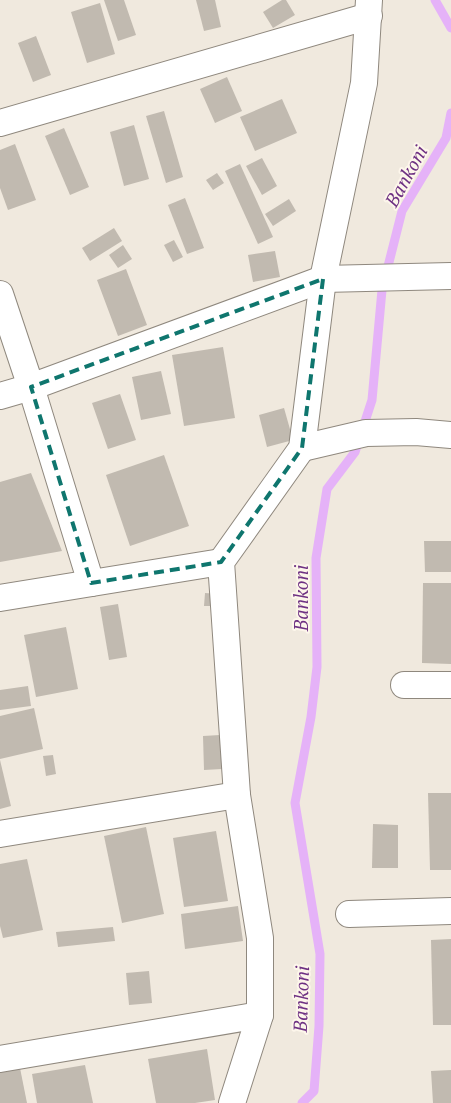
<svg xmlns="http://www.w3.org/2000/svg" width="451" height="1103" font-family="'PT Serif',serif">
	<rect width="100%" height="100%" fill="#f0e9de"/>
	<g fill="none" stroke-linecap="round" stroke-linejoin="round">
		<g stroke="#e5b2f8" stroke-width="9">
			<path d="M435 0 451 28"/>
			<path d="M302 1103 314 1091 319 1026 320 954 295 803 311 717 317 667 316 558 327 489 355 452 372 400 382 290 402 211 446 138 451 113"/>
		</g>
	</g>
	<g fill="#c1bab0">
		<path d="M104 0H124L136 35 118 41Z"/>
		<path d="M196 0H215L221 27 204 31Z"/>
		<path d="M282 0H286L295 15 273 28 263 12Z"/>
		<path d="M100 3 115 54 87 63 71 12Z"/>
		<path d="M36 36 51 75 33 82 18 43Z"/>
		<path d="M227 77 242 111 215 123 200 89Z"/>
		<path d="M282 99 297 133 255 151 240 117Z"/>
		<path d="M164 111 183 177 166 183 146 116Z"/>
		<path d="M134 125 149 179 124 186 110 132Z"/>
		<path d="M64 128 89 187 70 195 45 136Z"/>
		<path d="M15 144 36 200 8 210 0 188V150Z"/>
		<path d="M262 158 277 186 262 195 246 166Z"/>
		<path d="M240 164 273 237 258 244 225 171Z"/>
		<path d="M217 173 224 183 213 190 206 180Z"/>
		<path d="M185 198 204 248 187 254 168 205Z"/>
		<path d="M289 199 296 211 273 226 265 214Z"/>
		<path d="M114 228 122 241 90 261 82 248Z"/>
		<path d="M174 240 183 257 173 262 164 245Z"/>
		<path d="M123 245 132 259 118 268 109 255Z"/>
		<path d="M275 251 280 277 253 282 248 255Z"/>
		<path d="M126 269 147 325 118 336 97 280Z"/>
		<path d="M223 347 235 418 184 426 172 355Z"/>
		<path d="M161 371 171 414 141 420 132 377Z"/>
		<path d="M120 394 136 440 108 449 92 403Z"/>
		<path d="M284 408 293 440 267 447 259 415Z"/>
		<path d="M164 455 189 526 130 546 106 475Z"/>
		<path d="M31 473 62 551 0 562V482Z"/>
		<path d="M424 541H451V572H425Z"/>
		<path d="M423 583H451V664L422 663Z"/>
		<path d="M205 593 218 594 217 606H204Z"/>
		<path d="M118 604 127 657 109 660 100 607Z"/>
		<path d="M66 627 78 689 36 697 24 635Z"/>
		<path d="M28 686 31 706 0 710V690Z"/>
		<path d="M34 708 43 749 0 759V716Z"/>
		<path d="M220 735 222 769 204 770 203 736Z"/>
		<path d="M53 755 56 774 46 776 43 756Z"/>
		<path d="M0 760 11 806 0 809Z"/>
		<path d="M428 793H451V870H430Z"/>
		<path d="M373 824 398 825V868H372Z"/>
		<path d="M146 827 164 914 122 923 104 836Z"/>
		<path d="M216 831 228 901 184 907 173 838Z"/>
		<path d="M27 859 43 930 3 938 0 926V864Z"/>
		<path d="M238 906 243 941 185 949 181 914Z"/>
		<path d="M113 927 115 941 58 947 56 932Z"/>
		<path d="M451 939V1025H433L431 940Z"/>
		<path d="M149 971 152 1003 129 1005 126 973Z"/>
		<path d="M207 1049 215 1100 195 1103H156L148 1059Z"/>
		<path d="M85 1065 93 1103H37L32 1074Z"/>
		<path d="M20 1068 27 1103H0V1072Z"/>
		<path d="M451 1070V1103H433L431 1071Z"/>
	</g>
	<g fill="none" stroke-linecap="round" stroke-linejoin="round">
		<defs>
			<g id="minor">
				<path d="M0 123 369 16"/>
				<path d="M0 294 31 387 91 583"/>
				<path d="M0 396 31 387 323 279 451 276"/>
				<path d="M302 448 366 433 416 432 451 435"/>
				<path d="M0 598 221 562"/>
				<path d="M404 685H451"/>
				<path d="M0 834 237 795"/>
				<path d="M349 914 451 911"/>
				<path d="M0 1059 260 1015"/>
				<path d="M232 1103 260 1015V938L237 795 221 562 302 448 323 279 364 83 369 0"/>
			</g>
		</defs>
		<use href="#minor" stroke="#8f887e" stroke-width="28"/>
		<use href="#minor" stroke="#fff" stroke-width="26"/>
	</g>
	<path fill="none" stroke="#0f766e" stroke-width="4" stroke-dasharray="10 6" stroke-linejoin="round" d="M323 279 302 448 221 562 91 583 31 387Z"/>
	<g text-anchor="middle" stroke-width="4" stroke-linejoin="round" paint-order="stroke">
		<g font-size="19" font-style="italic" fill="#6e3183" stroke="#fdf6eb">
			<text transform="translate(406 176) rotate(-61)" y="7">Bankoni</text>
			<text transform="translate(301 598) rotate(-90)" y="7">Bankoni</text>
			<text transform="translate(301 999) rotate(-88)" y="7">Bankoni</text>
		</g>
	</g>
</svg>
